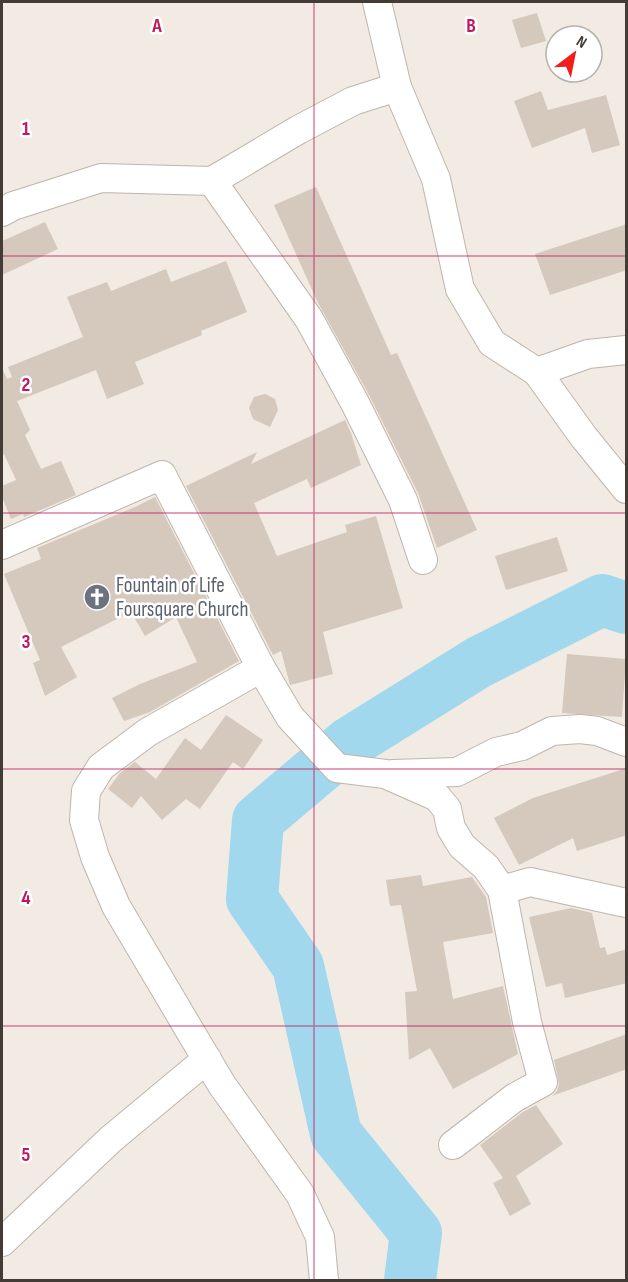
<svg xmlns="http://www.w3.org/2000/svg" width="628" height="1282" font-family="'Sofia Sans Condensed',sans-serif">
	<rect width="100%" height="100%" fill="#f1ebe4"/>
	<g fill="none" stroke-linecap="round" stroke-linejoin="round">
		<path stroke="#a1d8ed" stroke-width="52" d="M410 1280 416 1233 336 1134 298 966 252 899 258 820 349 743 479 662 602 600 626 608"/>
	</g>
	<g fill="#d5c8bd">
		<path d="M537 13 546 41 521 48 512 20Z"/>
		<path d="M541 91 548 110 606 95 620 145 592 153 585 128 532 148 514 101Z"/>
		<path d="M316 187 391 355 397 353 477 530 437 548 418 493 369 395 317 301 274 205Z"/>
		<path d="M45 222 58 249 2 275V241Z"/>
		<path d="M627 224V270L550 295 535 254Z"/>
		<path d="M226 261 247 312 201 331 202 335 135 362 144 384 107 399 96 370 17 401 30 430 25 435 41 469 61 461 76 495 24 517 23 514 11 519 2 497V486L16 480 4 454 2 456V368L7 379 12 377 8 367 83 337 67 297 107 282 111 291 166 269 171 282Z"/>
		<path d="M265 394 275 399 278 410 270 427 253 419 249 408 254 397Z"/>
		<path d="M345 420 351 433 361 465 311 488 307 479 254 503 277 556 347 532 345 525 376 516 403 608 323 632 333 674 290 685 281 651 273 655 186 486 257 452 251 464Z"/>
		<path d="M155 497 239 661 150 712 124 721 112 698 140 684 197 662 176 617 145 636 131 612 61 647 77 677 45 696 33 663 40 660 4 574 41 559 37 548 135 507Z"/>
		<path d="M557 537 568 571 506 590 495 556Z"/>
		<path d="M567 654 626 659 622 717 562 713Z"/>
		<path d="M226 715 263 740 243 769 233 762 200 809 186 799 162 820 141 796 132 808 108 789 120 773 135 762 156 779 185 738 201 750Z"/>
		<path d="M627 768V835L577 851 573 838 519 865 494 818 533 798Z"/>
		<path d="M421 875 423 886 472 877 486 897 493 933 443 942 453 999 503 986 518 1054 453 1089 430 1048 409 1060 405 992 417 991 401 905 390 906 386 880Z"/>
		<path d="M571 908 592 913 600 948 605 947 607 955 627 949V983L565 998 562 983 546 987 529 917Z"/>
		<path d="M627 1034V1069L552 1096 557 1091 559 1084 554 1060Z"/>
		<path d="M536 1105 563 1144 516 1176 531 1204 510 1216 493 1183 503 1178 480 1145 523 1112Z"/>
	</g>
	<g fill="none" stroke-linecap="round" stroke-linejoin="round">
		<defs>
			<g id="minor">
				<path d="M377 2 397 87 436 179 460 289 492 343 537 372 583 436 626 489"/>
				<path d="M212 181 309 319 355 403 403 500 423 560"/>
				<path d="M2 212 13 206 101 178 212 181 298 130 353 101 397 87"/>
				<path d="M537 372 588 354 626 350"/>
				<path d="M2 545 162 475 261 668 290 717 337 768 385 774 437 797 447 809 451 828 462 846 486 867 502 890 527 1022 543 1082 514 1098 453 1145"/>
				<path d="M261 668 148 732 101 767 86 791 84 820 95 857 116 906 222 1085 300 1194 320 1237 324 1280"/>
				<path d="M393 774 457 772 496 752 522 746 552 731 580 729 597 731 626 742"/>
				<path d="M502 890 530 882 626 903"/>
				<path d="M2 1242 111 1139 207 1059"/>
			</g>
		</defs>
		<use href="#minor" stroke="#bfb5aa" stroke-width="30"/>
		<use href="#minor" stroke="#fff" stroke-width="28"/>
	</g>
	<path fill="none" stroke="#c2185b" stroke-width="1.5" stroke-opacity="0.55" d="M314 2V1280M2 256H626M2 513H626M2 769H626M2 1026H626"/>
	<defs>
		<symbol id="church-disc" viewBox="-11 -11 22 22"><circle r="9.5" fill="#6b7280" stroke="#fff"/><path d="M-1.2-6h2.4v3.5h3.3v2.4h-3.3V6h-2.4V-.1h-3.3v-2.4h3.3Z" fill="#fff"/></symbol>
	</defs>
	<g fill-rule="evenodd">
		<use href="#church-disc" x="82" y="582" width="30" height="30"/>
	</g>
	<g text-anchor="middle" stroke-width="5" stroke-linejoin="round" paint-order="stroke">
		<g font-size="21" fill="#5b616d" stroke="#fff" text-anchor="start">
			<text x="116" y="592">Fountain of Life<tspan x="116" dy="24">Foursquare Church</tspan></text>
		</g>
	</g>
	<g font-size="20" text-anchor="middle" font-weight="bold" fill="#c2185b" stroke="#fff" stroke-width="5" stroke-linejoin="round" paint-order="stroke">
		<text x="157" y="32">A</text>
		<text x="471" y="32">B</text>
		<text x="26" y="135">1</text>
		<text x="26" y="391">2</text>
		<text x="26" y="648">3</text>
		<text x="26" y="904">4</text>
		<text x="26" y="1161">5</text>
	</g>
	<rect width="628" height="1282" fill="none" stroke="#433b34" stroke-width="6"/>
	<g transform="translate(574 54) rotate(32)"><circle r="28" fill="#ffffff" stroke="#b4b1ae" stroke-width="1.5"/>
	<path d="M0-4.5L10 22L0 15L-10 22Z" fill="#f21d1b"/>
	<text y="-9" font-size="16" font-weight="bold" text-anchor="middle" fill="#433b34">N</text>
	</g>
</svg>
